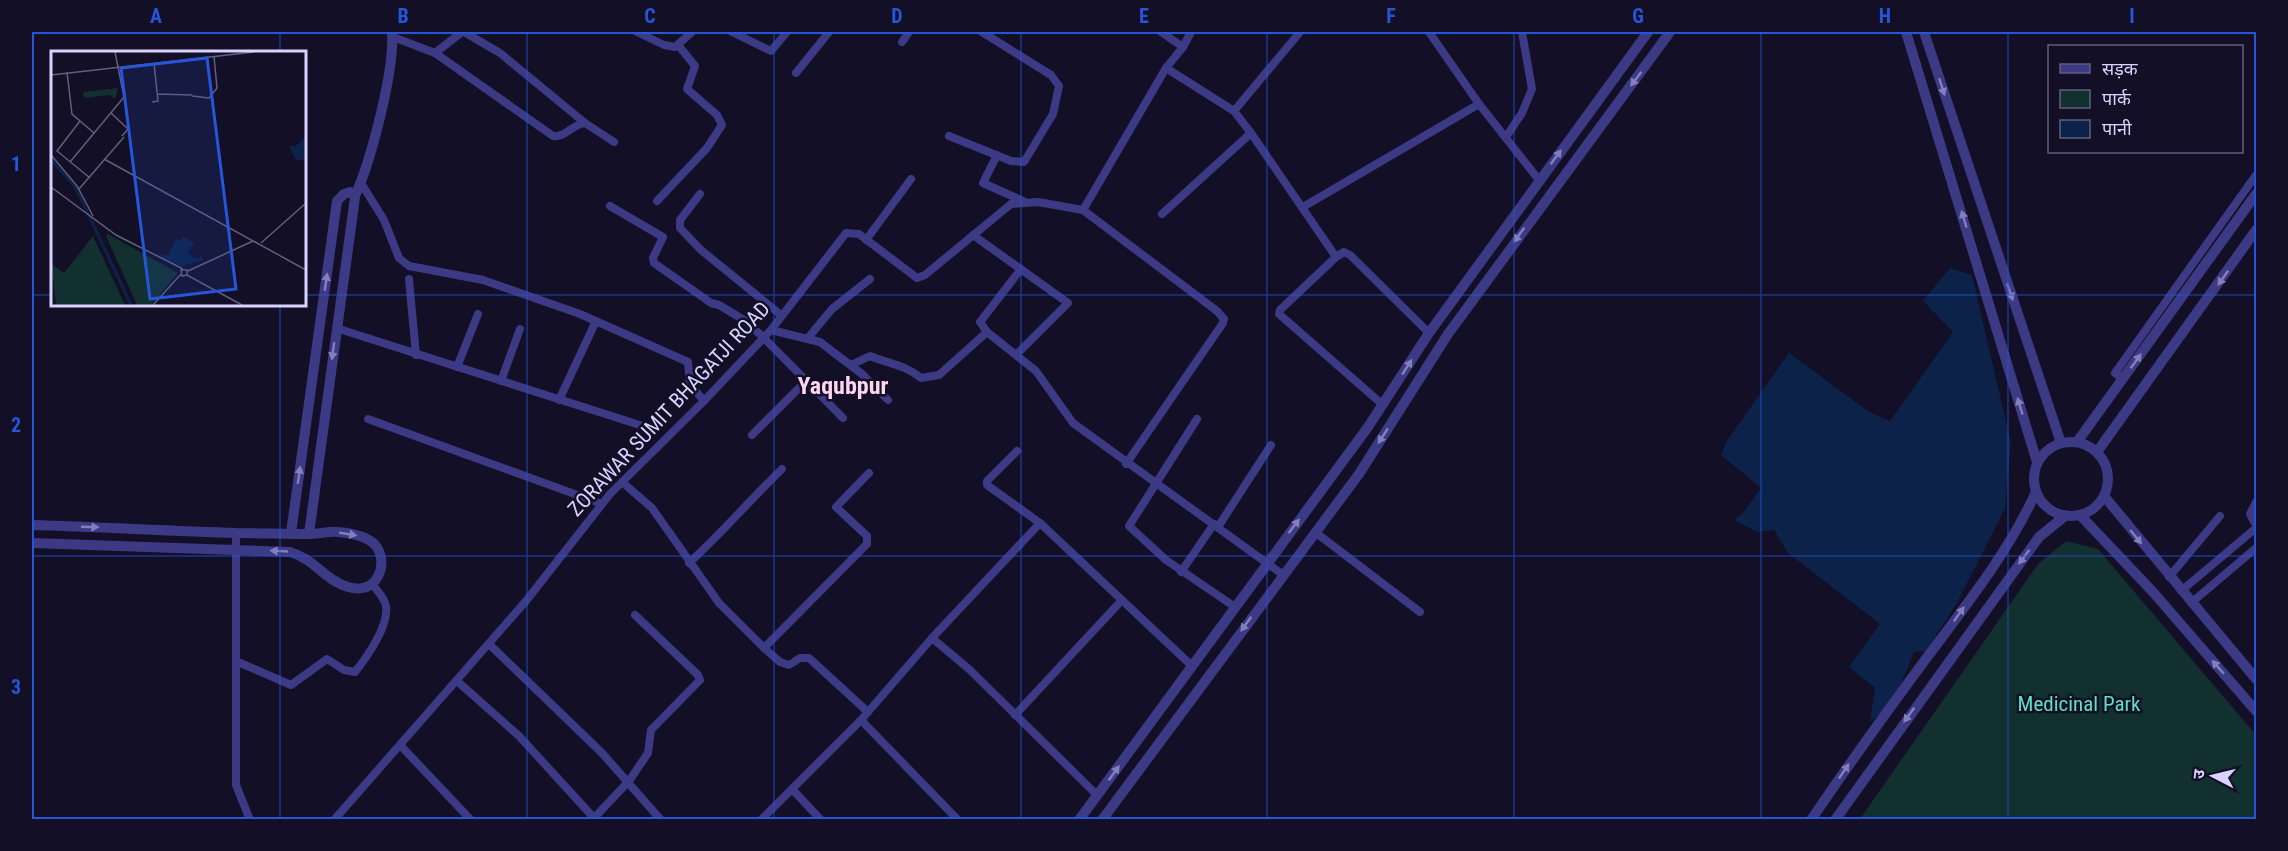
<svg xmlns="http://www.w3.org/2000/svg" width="2288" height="851" font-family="'Roboto Condensed','Noto Sans Devanagari',sans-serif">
	<rect width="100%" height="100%" fill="#130f26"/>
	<path fill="#12302f" d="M2066 541 2098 549 2256 735V819H1860L2038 564Z"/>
	<path fill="#0c2248" d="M1950 268 1972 275 2011 443 2005 508 1957 603 1926 651 1914 652 1893 703 1870 722 1875 688 1849 667 1880 624 1788 553 1774 530 1757 532 1734 520 1743 513 1761 488 1721 455 1726 442 1789 353 1868 411 1890 421 1953 332 1923 301Z"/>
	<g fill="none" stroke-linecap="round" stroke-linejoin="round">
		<g stroke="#3d3a85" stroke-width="8">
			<path d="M464 32 500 53 585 123"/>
			<path d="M637 32 664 45 675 47 692 32"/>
			<path d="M732 32 771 51 787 32"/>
			<path d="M1161 32 1183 47"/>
			<path d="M1429 32 1479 104 1539 180"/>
			<path d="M393 37 435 53 553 136C566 138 572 124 585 123L614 142"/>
			<path d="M902 42 909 32"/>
			<path d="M435 53 462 32"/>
			<path d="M1166 68 1234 111"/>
			<path d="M796 73 829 32"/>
			<path d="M1251 133 1234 111 1300 32"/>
			<path d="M949 136 1011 161 1024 162 1053 114 1059 86 1051 75 982 32"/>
			<path d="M1506 137 1522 113 1532 89 1522 32"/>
			<path d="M997 155 983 183 1023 201"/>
			<path d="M361 183 384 220 399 258 409 266 483 280 580 314 688 362 690 384 704 401"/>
			<path d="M700 194 680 220V228L701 250 781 315"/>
			<path d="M657 201 707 148 722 125 717 115 687 89 695 66 679 46"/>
			<path d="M610 206 663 237 653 258 654 263 711 303 719 305 744 320 763 337 843 418"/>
			<path d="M1303 207 1479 104"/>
			<path d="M1083 210 1166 68 1183 47 1191 32"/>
			<path d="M1162 214 1251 133 1336 257 1344 252 1350 255 1429 333"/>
			<path d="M973 235 1068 303 1016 355"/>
			<path d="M866 240 911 179"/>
			<path d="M1336 257 1280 310 1279 314 1383 405"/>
			<path d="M409 279 416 355"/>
			<path d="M336 328 646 427"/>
			<path d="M771 330 820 342 862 374 888 400"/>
			<path d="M987 332 980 322 1021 269"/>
			<path d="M808 338 832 309 870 279"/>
			<path d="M851 365 870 356C889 364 906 365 921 378L939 375 987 332 1036 371 1073 423 1282 574"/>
			<path d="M457 367 478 314"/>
			<path d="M2123 379 2115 373 2256 175"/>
			<path d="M501 381 520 329"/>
			<path d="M559 400 596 321"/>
			<path d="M368 419 602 504"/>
			<path d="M1197 419 1129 526 1166 560 1235 607"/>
			<path d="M752 435 805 382"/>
			<path d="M1017 451 987 481V485L1040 523 1192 666"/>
			<path d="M622 482 652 508 719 603 764 648 780 662 789 665 800 658H809L868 712"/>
			<path d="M2256 502 2250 514 2256 525"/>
			<path d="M1218 527 1271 445"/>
			<path d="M1315 532 1420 612"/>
			<path d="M236 533V785L250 820"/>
			<path d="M689 563C722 533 750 500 782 469"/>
			<path d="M1181 572 1214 524"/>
			<path d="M2169 577 2220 516"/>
			<path d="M2181 591 2256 528"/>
			<path d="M2191 603 2256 548"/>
			<path d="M932 638 970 670 1097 795"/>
			<path d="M489 644 602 753 661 820"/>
			<path d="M764 648 867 544V536L836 507 869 473"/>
			<path d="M238 662 291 685 327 659 344 670 355 672C367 657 389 626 386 606 384 597 378 592 373 585"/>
			<path d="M457 681 519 736 594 818 629 781 648 753 651 730 700 680 698 675 635 615"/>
			<path d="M1015 715 1122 600"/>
			<path d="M861 720 958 820"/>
			<path d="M401 746 471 820"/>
			<path d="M792 789 821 820"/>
			<path d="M334 820 526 601 610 494 704 401 771 330 846 233 859 234 917 278 925 275 1011 204 1038 202 1083 210 1217 311 1224 319 1223 323 1126 464"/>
			<path d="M761 820 861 720 932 638 1040 523"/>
		</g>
		<g stroke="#3d3a85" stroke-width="10">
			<path d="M1906 32 2037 462"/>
			<path d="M1924 32 2061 443"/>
			<path d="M355 196C371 161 395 69 392 32"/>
			<circle cx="2071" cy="479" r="37"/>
			<path d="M2077 442 2256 194"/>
			<path d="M2097 452 2256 230"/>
			<path d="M2104 496 2256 679"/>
			<path d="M2080 515 2153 592 2256 711"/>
			<path d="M32 525C100 527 169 531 237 533 262 533 286 534 311 534 320 534 329 531 338 532 350 533 368 536 376 546 389 563 378 596 348 587 326 581 313 558 290 552L32 543"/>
			<path d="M291 533 337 201 344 194 350 192 355 196 354 205 309 534"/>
			<path d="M1079 820 1368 427 1429 333 1648 32"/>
			<path d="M1102 820 1359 474 1448 334 1670 32"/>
			<path d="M1811 820C1849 764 1888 710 1928 656 1967 604 2009 551 2036 492"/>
			<path d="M1835 820 2039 537 2065 516"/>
		</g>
	</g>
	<defs><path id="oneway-solid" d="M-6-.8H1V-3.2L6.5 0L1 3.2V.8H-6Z" transform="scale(1.5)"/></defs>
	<g fill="#837fbc">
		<use href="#oneway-solid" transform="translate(1636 79) rotate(127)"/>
		<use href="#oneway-solid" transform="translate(1942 87) rotate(72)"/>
		<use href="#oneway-solid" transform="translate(1556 157) rotate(-54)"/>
		<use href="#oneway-solid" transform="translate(1964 219) rotate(-107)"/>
		<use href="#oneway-solid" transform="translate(1519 235) rotate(126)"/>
		<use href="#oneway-solid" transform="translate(2223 278) rotate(125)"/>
		<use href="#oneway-solid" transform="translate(326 282) rotate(-82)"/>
		<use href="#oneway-solid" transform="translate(2010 292) rotate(71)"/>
		<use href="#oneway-solid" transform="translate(333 351) rotate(98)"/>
		<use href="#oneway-solid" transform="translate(2136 361) rotate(-54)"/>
		<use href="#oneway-solid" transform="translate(1407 367) rotate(-57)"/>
		<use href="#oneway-solid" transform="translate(2020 406) rotate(-107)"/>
		<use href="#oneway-solid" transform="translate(1383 436) rotate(123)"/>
		<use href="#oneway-solid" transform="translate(299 475) rotate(-82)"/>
		<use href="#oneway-solid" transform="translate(1294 526) rotate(-53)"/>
		<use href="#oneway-solid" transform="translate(90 527) rotate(2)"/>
		<use href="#oneway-solid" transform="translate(348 534) rotate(9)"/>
		<use href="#oneway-solid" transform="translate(2136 537) rotate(51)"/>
		<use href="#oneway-solid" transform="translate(279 551) rotate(-177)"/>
		<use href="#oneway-solid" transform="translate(2024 557) rotate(127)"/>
		<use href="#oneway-solid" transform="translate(1959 614) rotate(-55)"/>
		<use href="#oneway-solid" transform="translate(1246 624) rotate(126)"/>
		<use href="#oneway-solid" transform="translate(2218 667) rotate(-131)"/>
		<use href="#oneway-solid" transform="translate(1909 715) rotate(126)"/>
		<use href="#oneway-solid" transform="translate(1844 771) rotate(-56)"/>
		<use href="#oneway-solid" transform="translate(1114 773) rotate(-54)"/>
	</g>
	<path fill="none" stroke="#2655da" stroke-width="1.5" stroke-opacity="0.55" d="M280 32V52M527 32V820M774 32V820M1021 32V820M1267 32V820M1514 32V820M1761 32V820M2008 32V820M32 295H52M304 295H2256M280 304V820M32 556H2256"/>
	<g text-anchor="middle" stroke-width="5" stroke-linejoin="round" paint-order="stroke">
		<g font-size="21" fill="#d9d4ff" stroke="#130f26">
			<text transform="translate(669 409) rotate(-47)" y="7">ZORAWAR SUMIT BHAGATJI ROAD</text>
		</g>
		<g font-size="21" fill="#5fe0c0" stroke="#130f26">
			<text x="2079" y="711">Medicinal Park</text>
		</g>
		<g font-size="24" font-weight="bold" fill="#ffd6f0" stroke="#130f26">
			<text x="843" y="394">Yaqubpur</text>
		</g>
	</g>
	<g transform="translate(51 51)">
		<rect width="255" height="255" fill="#130f26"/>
		<path d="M67 37 64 48 59 44 33 47 32 41ZM57 183 127 222 100 254H86L55 185ZM42 185 74 254H5L0 213 13 222Z" fill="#12302f"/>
		<path d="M255 85V108L251 110 244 108 238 95H245ZM132 186 143 192 137 203 147 208 150 205 153 209 130 215 106 205 117 204 125 188 129 190Z" fill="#0c2248"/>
		<path fill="none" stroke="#0c2248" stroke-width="3" d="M0 109 25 137 80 254"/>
		<path fill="none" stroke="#625e7d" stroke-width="1.5" d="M16 21 21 63 43 82M0 24 203 1M106 43 141 44M141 45 158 47 166 37 163 5M101 51 107 50 103 12M60 62 77 78 71 85M29 70 6 100 39 127M0 104 26 135 42 165M53 108 255 219M19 111 73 46 64 1M0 136 65 184 132 218M28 138 73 86M210 192 255 152M137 220 202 190M136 224V219H130L131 225 136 224 191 254M102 254 130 223"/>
		<path fill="#2655da" fill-opacity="0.15" stroke="#2655da" stroke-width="3" d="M156 7 185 238 99 248 70 17Z"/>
		<rect width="255" height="255" fill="none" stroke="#d9d4ff" stroke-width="3"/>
	</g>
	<rect width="2288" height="851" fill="none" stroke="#130f26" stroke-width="66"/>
	<rect x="2048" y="45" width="195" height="108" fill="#130f26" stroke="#625e7d" stroke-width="1.5"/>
	<rect x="2060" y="64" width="30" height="9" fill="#3d3a85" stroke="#625e7d" stroke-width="1.5"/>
	<text x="2102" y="75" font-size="18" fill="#d9d4ff">सड़क</text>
	<rect x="2060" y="90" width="30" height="18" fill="#12302f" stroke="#625e7d" stroke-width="1.5"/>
	<text x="2102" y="105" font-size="18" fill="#d9d4ff">पार्क</text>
	<rect x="2060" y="120" width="30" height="18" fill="#0c2248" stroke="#625e7d" stroke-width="1.5"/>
	<text x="2102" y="135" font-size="18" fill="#d9d4ff">पानी</text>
	<g transform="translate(2213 776) rotate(277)" stroke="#130f26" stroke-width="4.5" paint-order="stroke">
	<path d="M0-4.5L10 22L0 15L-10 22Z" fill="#d9d4ff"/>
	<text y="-9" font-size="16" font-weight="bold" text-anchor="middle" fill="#d9d4ff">उ</text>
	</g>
	<rect x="33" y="33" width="2222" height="785" fill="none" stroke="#2655da" stroke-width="2"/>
	<g font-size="20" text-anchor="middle" font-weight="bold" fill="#2655da">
		<text x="156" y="23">A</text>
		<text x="403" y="23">B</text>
		<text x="650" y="23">C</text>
		<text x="897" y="23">D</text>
		<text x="1144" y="23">E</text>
		<text x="1391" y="23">F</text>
		<text x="1638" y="23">G</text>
		<text x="1885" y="23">H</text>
		<text x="2132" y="23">I</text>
		<text x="16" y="171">1</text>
		<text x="16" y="432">2</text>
		<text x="16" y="694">3</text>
	</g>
</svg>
